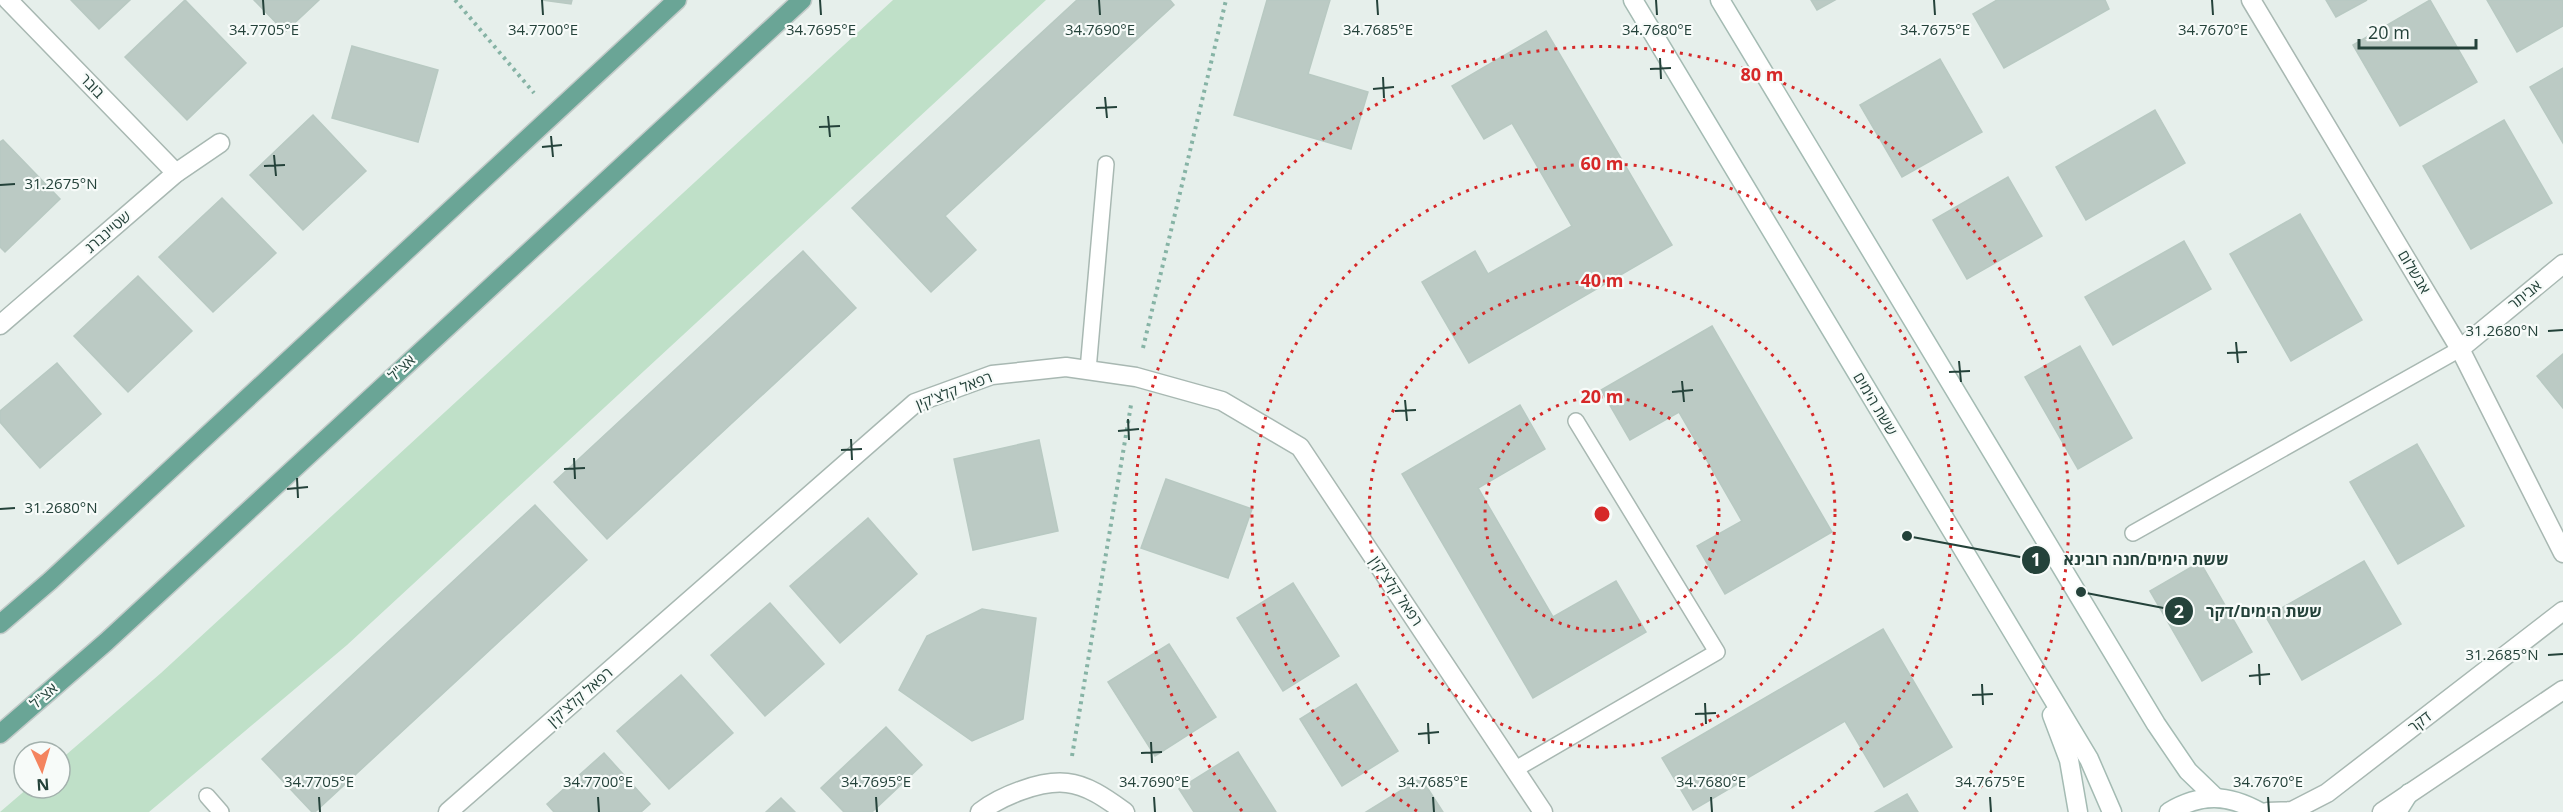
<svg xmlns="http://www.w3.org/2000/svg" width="2563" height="812" font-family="'Open Sans','Noto Sans Hebrew',sans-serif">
	<rect width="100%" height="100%" fill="#e6efeb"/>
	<path fill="#bfe0c8" d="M893 0H1046L347 645 149 812H0L28 788H60V760L161 673Z"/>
	<g fill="#bbcac4" stroke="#b8c9c2" stroke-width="1.5">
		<path d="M71 0H130L99 29Z"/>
		<path d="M185 0 246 63 187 120 125 57Z"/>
		<path d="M254 0H319L285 32Z"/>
		<path d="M542 0H572L571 4Z"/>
		<path d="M1077 0H1170L1174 5 945 216 976 250 931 292 852 208Z"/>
		<path d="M1267 0H1330L1308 74 1368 92 1351 149 1234 115Z"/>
		<path d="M1811 0H1835L1817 10Z"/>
		<path d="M1997 0H2105L2109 9 2004 68 1973 14Z"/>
		<path d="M2326 0H2367L2336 17Z"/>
		<path d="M2430 0 2477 82 2400 126 2353 45Z"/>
		<path d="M2487 0H2563V26L2517 52Z"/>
		<path d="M1546 31 1672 245 1469 363 1422 282 1475 251 1488 274 1572 226 1512 123 1484 139 1452 86Z"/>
		<path d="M352 46 438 70 418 142 332 118Z"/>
		<path d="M1940 59 1982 132 1902 177 1860 105Z"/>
		<path d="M2563 68V143L2530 87Z"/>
		<path d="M2155 110 2185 163 2086 220 2056 167Z"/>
		<path d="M313 115 366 171 303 230 250 175Z"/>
		<path d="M2504 120 2552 203 2471 249 2423 166Z"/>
		<path d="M3 140 60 199 5 252 0 247V142Z"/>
		<path d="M2008 177 2042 236 1967 279 1933 220Z"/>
		<path d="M222 198 276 253 213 312 159 257Z"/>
		<path d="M2300 214 2362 320 2291 361 2230 254Z"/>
		<path d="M2184 241 2211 289 2113 345 2085 297Z"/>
		<path d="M803 251 856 308 607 539 554 482Z"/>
		<path d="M138 276 192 331 128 392 74 336Z"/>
		<path d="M1712 326 1832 532 1725 594 1697 546 1742 521 1679 412 1630 440 1601 390Z"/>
		<path d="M2080 346 2132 438 2078 469 2025 377Z"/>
		<path d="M2563 354V408L2537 376Z"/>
		<path d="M57 363 101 414 40 468 0 422V411Z"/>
		<path d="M1520 405 1545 449 1478 488 1553 617 1616 581 1646 632 1533 698 1402 474Z"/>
		<path d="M1039 440 1058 531 973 550 954 459Z"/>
		<path d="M2417 444 2464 526 2398 564 2350 482Z"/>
		<path d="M1166 479 1252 509 1228 578 1141 548Z"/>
		<path d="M535 505 587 560 315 812H312L262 759Z"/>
		<path d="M868 518 917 574 840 643 790 586Z"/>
		<path d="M2364 561 2401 624 2302 680 2266 617Z"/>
		<path d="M2200 562 2252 652 2202 681 2150 591Z"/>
		<path d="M1293 583 1339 656 1283 691 1237 618Z"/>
		<path d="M770 603 824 664 765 716 711 655Z"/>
		<path d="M982 609 1036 618 1023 719 972 741 899 690 927 636Z"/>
		<path d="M1883 629 1952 747 1884 787 1845 721 1693 810 1662 758Z"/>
		<path d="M1169 644 1216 717 1155 756 1108 682Z"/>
		<path d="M681 675 733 733 669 789 617 731Z"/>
		<path d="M1356 684 1398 751 1342 786 1300 719Z"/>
		<path d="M886 727 922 765 872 812H844L821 788Z"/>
		<path d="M1238 752 1276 812H1194L1179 789Z"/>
		<path d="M604 753 650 804 641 812H554L547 804Z"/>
		<path d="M1421 778 1443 812H1366Z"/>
		<path d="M1907 794 1918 812H1875Z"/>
		<path d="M781 798 795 812H766Z"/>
	</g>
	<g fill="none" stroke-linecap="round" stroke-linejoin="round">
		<defs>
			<g id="service">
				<path d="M1088 370 1106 164"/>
				<path d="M2133 533 2460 349"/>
				<path d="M1514 770 1717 652 1576 421"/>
				<path d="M207 796 221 812"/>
			</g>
			<g id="minor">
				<path d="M8 0 176 173"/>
				<path d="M2251 0 2460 349 2563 553"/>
				<path d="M0 325 176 173 220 143"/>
				<path d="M2460 349 2563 264"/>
				<path d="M448 812 915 403 992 375 1066 367 1136 377 1222 401 1300 447 1543 812"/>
				<path d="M980 812C1001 796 1041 780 1067 783 1088 785 1108 800 1125 812"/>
				<path d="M2267 812 2292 811 2327 793 2563 611"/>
				<path d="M2382 812 2563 690"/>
			</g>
			<g id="secondary">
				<path d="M1633 0 2089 759 2112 812"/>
				<path d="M1720 0 2156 724 2188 771 2215 797"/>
				<path d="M2052 715 2069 760 2078 812"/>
				<path d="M2169 812C2201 793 2228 794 2260 812"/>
				<path d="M2397 812 2409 793"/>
			</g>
			<g id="primary">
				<path d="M0 624 50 581 677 0"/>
				<path d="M0 734 106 642 802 0"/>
			</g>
		</defs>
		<use href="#service" stroke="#a8b8b2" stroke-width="18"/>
		<use href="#minor" stroke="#a8b8b2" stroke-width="21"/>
		<use href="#secondary" stroke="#a4bbb3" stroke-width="21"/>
		<use href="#primary" stroke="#c2cac8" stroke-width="21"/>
		<g stroke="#86b3a5" stroke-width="4" stroke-dasharray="3 4.5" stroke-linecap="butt">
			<path d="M455 0 534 93"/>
			<path d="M1143 348 1226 0"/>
			<path d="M1072 756 1131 405"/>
		</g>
		<use href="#service" stroke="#fff" stroke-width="15"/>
		<use href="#minor" stroke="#fff" stroke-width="18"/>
		<use href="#secondary" stroke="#fff" stroke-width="18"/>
		<use href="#primary" stroke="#6aa596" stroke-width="18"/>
	</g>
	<path fill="none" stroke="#24423a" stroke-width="2" d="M263 0 264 15M542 0 543 15M820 0 821 15M1099 0 1100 15M1377 0 1378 15M1656 0 1657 15M1934 0 1935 15M2212 0 2213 15M1660 58 1661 79M1650 69 1671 68M1383 77 1384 98M1373 89 1394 87M1105 97 1107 118M1096 108 1117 107M828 116 830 137M819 127 840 126M551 136 553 157M542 147 562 145M274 155 276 176M264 166 285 165M0 185 15 184M2548 331 2563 330M2236 342 2238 363M2227 353 2247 352M1959 361 1961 382M1949 372 1970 371M1682 381 1684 402M1672 392 1693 390M1405 400 1407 421M1395 411 1416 410M1128 419 1129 440M1118 431 1139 429M851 439 852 460M841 450 862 449M574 458 575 479M564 469 585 468M297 478 298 498M287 489 308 487M0 509 15 508M2548 655 2563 654M2259 664 2260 685M2249 676 2270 674M1982 684 1983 705M1972 695 1993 694M1705 703 1706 724M1695 714 1716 713M1428 723 1429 744M1418 734 1439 732M1151 742 1152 763M1141 753 1162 752M319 797 320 812M598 797 599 812M876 797 877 812M1154 797 1155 812M1433 797 1434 812M1711 797 1712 812M1990 797 1991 812M2268 797 2269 812"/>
	<g fill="none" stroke="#d62828" stroke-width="3" stroke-dasharray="3 6">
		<circle cx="1602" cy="514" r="117"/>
		<circle cx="1602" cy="514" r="233"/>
		<path d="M1417 811A350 350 0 1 1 1787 811"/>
		<path d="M1242 811A467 467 0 1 1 1962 811"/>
	</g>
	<g text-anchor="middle" stroke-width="4.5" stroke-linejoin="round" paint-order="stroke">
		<g font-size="15" fill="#24423a" stroke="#f7fbf9">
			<text transform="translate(92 86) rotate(46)" y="5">בובר</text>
			<text transform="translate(108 232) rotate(-41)" y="5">שטיינברג</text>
			<text transform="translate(2414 272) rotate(59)" y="5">אבשלום</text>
			<text transform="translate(2525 295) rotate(-39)" y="5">אביתר</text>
			<text transform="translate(402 368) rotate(-43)" y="5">אצ"ל</text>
			<text transform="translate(954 391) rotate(-21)" y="5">רפאל קלצ'קין</text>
			<text transform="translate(1875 404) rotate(59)" y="5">ששת הימים</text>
			<text transform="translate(1396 591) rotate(56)" y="5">רפאל קלצ'קין</text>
			<text transform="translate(44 696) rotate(-41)" y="5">אצ"ל</text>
			<text transform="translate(580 697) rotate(-41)" y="5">רפאל קלצ'קין</text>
			<text transform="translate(2420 722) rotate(-38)" y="5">דקר</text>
		</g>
	</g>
	<g font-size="15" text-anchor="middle" fill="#24423a" stroke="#f7fbf9" stroke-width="4.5" stroke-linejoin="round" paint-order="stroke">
		<text x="264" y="35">34.7705°E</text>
		<text x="543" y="35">34.7700°E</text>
		<text x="821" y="35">34.7695°E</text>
		<text x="1100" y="35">34.7690°E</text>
		<text x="1378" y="35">34.7685°E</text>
		<text x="1657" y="35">34.7680°E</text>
		<text x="1935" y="35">34.7675°E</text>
		<text x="2213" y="35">34.7670°E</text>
		<text x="61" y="189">31.2675°N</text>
		<text x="2502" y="336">31.2680°N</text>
		<text x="61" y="513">31.2680°N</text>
		<text x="2502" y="660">31.2685°N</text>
		<text x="319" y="787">34.7705°E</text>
		<text x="598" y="787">34.7700°E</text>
		<text x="876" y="787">34.7695°E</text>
		<text x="1154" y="787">34.7690°E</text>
		<text x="1433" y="787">34.7685°E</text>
		<text x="1711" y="787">34.7680°E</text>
		<text x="1990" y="787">34.7675°E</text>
		<text x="2268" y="787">34.7670°E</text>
	</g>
	<circle cx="1602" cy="514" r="9" fill="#d62828" stroke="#f7fbf9" stroke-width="3"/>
	<g font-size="18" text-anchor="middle" font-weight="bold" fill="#d62828" stroke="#f7fbf9" stroke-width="4.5" stroke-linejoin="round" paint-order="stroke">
		<text x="1762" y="81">80 m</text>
		<text x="1602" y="170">60 m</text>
		<text x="1602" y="287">40 m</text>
		<text x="1602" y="403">20 m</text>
	</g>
	<path fill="none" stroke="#24423a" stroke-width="2" d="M1907 536L2036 560M2081 592L2179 611"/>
	<g fill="#24423a" stroke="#f7fbf9" stroke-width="2">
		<circle cx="1907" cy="536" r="6"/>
		<circle cx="2081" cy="592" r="6"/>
		<circle cx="2036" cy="560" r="15"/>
		<circle cx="2179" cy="611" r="15"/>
	</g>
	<g font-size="18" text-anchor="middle" font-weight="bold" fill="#fff">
		<text x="2036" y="566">1</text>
		<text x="2179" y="618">2</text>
	</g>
	<g font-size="16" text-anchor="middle" font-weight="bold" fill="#24423a" stroke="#f7fbf9" stroke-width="4.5" stroke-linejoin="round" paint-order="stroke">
		<text x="2146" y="565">ששת הימים/חנה רובינא</text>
		<text x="2264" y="617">ששת הימים/דקר</text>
	</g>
	<g transform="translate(42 770) rotate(176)"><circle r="28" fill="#f7fbf9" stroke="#a3b1ad" stroke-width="1.5"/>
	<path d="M0-4.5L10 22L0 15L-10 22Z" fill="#f4845f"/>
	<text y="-9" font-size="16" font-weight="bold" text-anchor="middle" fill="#24423a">N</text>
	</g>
	<path d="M2359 39v9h117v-9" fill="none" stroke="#24423a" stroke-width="3"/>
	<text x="2368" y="39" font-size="18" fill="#24423a" stroke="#f7fbf9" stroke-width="4.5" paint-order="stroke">20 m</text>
</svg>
